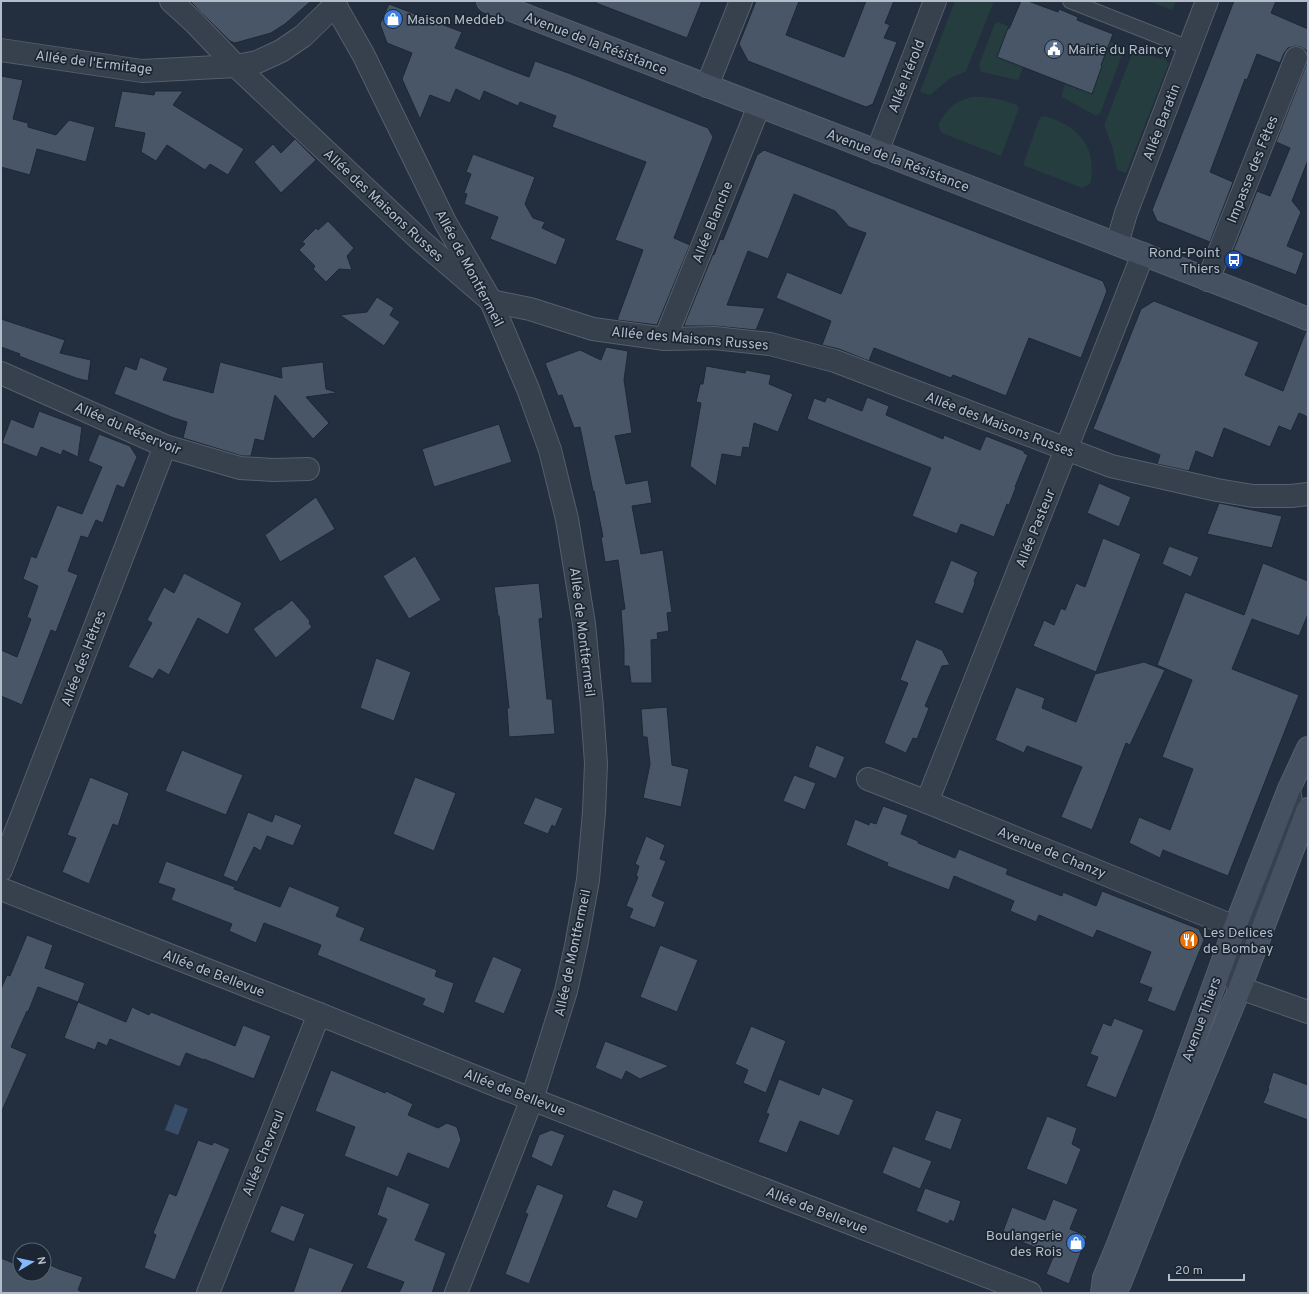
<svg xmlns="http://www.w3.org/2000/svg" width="1309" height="1294" font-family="Overpass,sans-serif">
	<rect width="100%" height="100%" fill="#232f3e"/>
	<g fill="#253d3f">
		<path d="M955 1H994L966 71 949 79 930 95 920 92Z"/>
		<path d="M1147 1H1176L1172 10Z"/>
		<path d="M998 22 1010 27V29H1008L997 57 1023 67 1019 78 1018 80 981 72 979 65 995 23Z"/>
		<path d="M1110 42 1125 47 1101 111 1100 113 1096 116 1062 97V95L1065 84 1092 94 1102 67 1101 65Z"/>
		<path d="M1135 51H1138L1161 59 1162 57 1167 58 1166 61 1169 63 1126 173 1117 170 1113 149 1105 127V123L1132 54Z"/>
		<path d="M973 97C989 96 1003 100 1017 105L1019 108 1001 156 942 133 938 125C948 108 954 101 973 97Z"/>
		<path d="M1045 116C1079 126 1098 148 1090 184L1082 188 1023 165 1039 120 1041 117Z"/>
	</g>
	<path fill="#384d68" d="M175 1104 188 1109 178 1135 165 1130Z"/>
	<g fill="#495667" stroke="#1e2835">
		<path d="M190 1H311L285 24 271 33 235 43 230 41Z"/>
		<path d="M596 1H702L687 38 596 3Z"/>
		<path d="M756 1H799L786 35 844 57 866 1H894L885 23 890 25 884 38 897 42 873 104 866 107 748 61 739 44Z"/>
		<path d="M1021 1H1028L1058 12 1059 9 1078 17 1077 20 1113 34 1101 65 1102 66 1092 94 997 57 1008 28 1009 29Z"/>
		<path d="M1234 1H1276L1271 13 1308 29V55L1306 50 1301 47 1295 46 1288 48 1284 53 1280 63 1257 54 1247 80 1245 79 1210 172 1233 182 1210 242 1157 221 1152 210Z"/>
		<path d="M389 4 462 32 455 48 505 68 529 77 535 61 571 74 708 128 713 137 674 238 690 245 657 325 617 320 643 250 615 240 646 162 552 127 556 116 520 102 518 106 484 91 480 101 456 89 450 103 430 95 420 119 402 79 412 53 387 43 380 24Z"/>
		<path d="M1308 60V160L1292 201 1301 212 1287 246 1304 253 1296 275 1233 251 1257 191 1270 196 1290 148 1276 142Z"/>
		<path d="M1 76 23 80 13 119 28 123V127L56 135 69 120 95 127 86 162 37 149 30 175 1 167Z"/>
		<path d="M122 91 154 95 155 91H183L173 105 244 149 228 175 210 164 205 170 167 145 156 161 141 152 145 133 114 127Z"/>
		<path d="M295 139 316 160 281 193 254 162 273 144 281 153Z"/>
		<path d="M764 150 1103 281 1107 291 1081 358 1029 338 1006 396 953 375 951 378 874 348 869 361 839 349 822 345 831 321 776 298 787 272 841 294 866 233 849 227 835 211 794 194 768 259 748 251 727 305 765 308 756 330 715 326H685L684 325 713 254 714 255 720 239 723 240 757 155Z"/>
		<path d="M473 154 535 177 525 204 533 218 545 222 542 228 566 239 556 265 490 239 498 217 464 204 467 194 464 193 471 174 466 172Z"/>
		<path d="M328 221 354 248 347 256 352 270 339 269 326 282 313 269 315 266 299 250 305 244 302 242 316 228 318 230Z"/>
		<path d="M377 297 394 308 390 315 400 322 384 346 340 315 367 312Z"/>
		<path d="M1154 301 1259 342 1245 375 1283 391 1306 331H1308V417L1299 413 1291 431 1279 426 1270 447 1224 428 1213 458 1196 451 1189 471 1157 464 1160 455 1093 429 1141 309Z"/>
		<path d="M1 319 65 340 60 353 91 360 88 381 76 378 19 356 20 354 1 347Z"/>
		<path d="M606 347 628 351 624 380 632 433 615 436 626 484 648 480 652 503 632 506 641 554 663 550 672 612 667 613 669 631 657 633 658 639 651 640 652 683H631L629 666H624V649L621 610 625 609 618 560 605 562 601 537H603L594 491H593L580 427 574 428 562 395 558 396 545 363 580 350 601 360Z"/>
		<path d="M140 357 168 368 163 380 213 393 220 362 282 378 281 367 323 362 326 389 336 392V393L306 397 329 423 313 439 275 395 264 441 255 439 251 456H242L183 438 187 422 174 418 114 394 125 366 136 370Z"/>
		<path d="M706 366 745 373 746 370 771 375 769 384 793 394 778 432 754 423 749 448 743 447 741 457 722 454 716 486 690 466 701 403 696 402 700 384H703Z"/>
		<path d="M827 397 862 411 867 397 889 406 886 415 943 439 944 435 980 450 986 436 1024 451V453L1028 455 1015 487H1016L1009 505 1007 504 994 537 961 524 957 534 912 516 931 468 807 419 814 398 825 402Z"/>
		<path d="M39 411 82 427 78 457 63 450 61 455 41 447 37 457 2 443 11 419 33 428Z"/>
		<path d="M499 424 512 462 434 487 422 449Z"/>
		<path d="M99 434 130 446 137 457 124 488 117 485 103 523 96 520 88 538 81 536 68 571 78 575 56 632 51 630 22 705 1 696V650L17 657 31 619 27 617 38 586 23 579 31 556 36 558 57 505 82 514 102 467 88 461Z"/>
		<path d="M1099 483 1131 497 1119 527 1087 513Z"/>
		<path d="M316 497 335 529 280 562 265 535Z"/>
		<path d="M1219 503 1282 516 1272 548 1207 534Z"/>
		<path d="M1103 538 1141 554 1096 672 1033 646 1044 620 1054 625 1061 608 1065 610 1076 583 1085 587Z"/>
		<path d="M1169 546 1199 557 1191 577 1162 564Z"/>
		<path d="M415 556 441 600 409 619 383 576Z"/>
		<path d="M951 560 978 572 974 581 975 583 963 614 934 603Z"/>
		<path d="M1263 563 1308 581V614L1299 636 1252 619 1232 669 1299 695 1228 876 1163 850 1160 858 1129 843 1139 817 1170 830 1193 769 1162 757 1192 680 1157 665 1185 592 1244 615Z"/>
		<path d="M184 573 242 603 228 635 198 618 169 675 159 669 153 679 128 667 152 623 147 620 164 587 174 593Z"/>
		<path d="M539 583 543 618 539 619 547 699H552L555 734 509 737 507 708H509L499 616H498L494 587Z"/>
		<path d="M292 600 310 621 309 623 312 627 276 658 253 629 279 609 280 610Z"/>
		<path d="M916 639 942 650 950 665 942 666 925 706 929 708 917 739 913 738 906 753 884 743 908 683 900 680Z"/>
		<path d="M376 658 411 672 394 721 360 708Z"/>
		<path d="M1144 662 1165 670 1130 745 1126 743 1092 830 1061 817 1082 767 1027 746 1024 753 995 740 1016 687 1045 698 1042 708 1076 722 1095 674Z"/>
		<path d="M667 707 672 765 689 769 681 807 643 798 650 764 647 737H643L641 709Z"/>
		<path d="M816 745 845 757 836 779 808 767Z"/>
		<path d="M182 750 243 775 226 815 165 791Z"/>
		<path d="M794 775 816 783 805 810 783 801Z"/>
		<path d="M90 777 129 793 118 826 113 824 89 884 62 872 76 838 67 835Z"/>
		<path d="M415 777 456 793 434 851 393 834Z"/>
		<path d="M535 797 563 808 555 827 552 825 548 834 523 824Z"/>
		<path d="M883 806 908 815 901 834 918 841V843L955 858 959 849 1008 869 1006 874 1062 896 1063 892 1096 906 1102 891 1199 929 1204 940 1175 1012 1147 1001 1152 988 1139 983 1151 952 1097 930 1093 938 1039 915 1036 922 1010 911 1014 901 954 876 949 890 887 866 888 863 846 845 855 819 869 825 870 822 876 824Z"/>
		<path d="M248 812 272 822 275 814 302 825 293 846 267 836 261 851 254 847 237 882 223 876Z"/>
		<path d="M646 836 665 845 660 859 666 861 652 896 665 902 655 928 629 918 633 909 626 906 638 877 636 876 639 866 635 864Z"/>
		<path d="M166 861 235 887 234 889 280 907 289 886 340 907 336 916 365 928 360 940 437 970 435 976 454 983 444 1014 422 1005 425 999 317 955 321 945 264 923 256 943 229 931 232 924 171 900 175 889 158 883Z"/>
		<path d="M27 935 53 945 45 968 85 983 78 1002 38 987 28 1012 27 1011 11 1047 27 1054 1 1113V989L7 975 10 976Z"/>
		<path d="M660 945 698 960 677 1012 640 997Z"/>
		<path d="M493 956 522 969 504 1014 474 1002Z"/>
		<path d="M78 1002 126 1022 132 1007 149 1015 151 1012 235 1046 243 1025 271 1036 254 1079 204 1059V1060L186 1053 180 1067 110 1039 107 1046 98 1042 95 1050 64 1038Z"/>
		<path d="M1114 1018 1144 1030 1116 1098 1086 1086 1098 1057 1090 1054 1103 1023 1111 1026Z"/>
		<path d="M751 1026 786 1041 766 1093 743 1083 748 1070 735 1064Z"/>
		<path d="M605 1041 669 1066 640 1079 626 1071 622 1080 595 1068Z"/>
		<path d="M331 1070 385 1093 386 1091 413 1104 408 1115 438 1128 447 1123 457 1127 461 1140 449 1169 408 1153 398 1177 344 1156 355 1127 315 1111Z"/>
		<path d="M1273 1072 1308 1085V1120L1263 1103 1269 1089 1268 1088Z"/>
		<path d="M779 1079 819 1095 822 1087 854 1100 839 1136 800 1121 787 1153 758 1142 769 1114 766 1113Z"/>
		<path d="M936 1110 962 1119 951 1150 924 1140Z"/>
		<path d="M1047 1116 1077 1128 1072 1144 1081 1149 1067 1185 1026 1169Z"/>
		<path d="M551 1130 565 1135 552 1167 531 1157 539 1135Z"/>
		<path d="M198 1140 212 1145 214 1142 230 1149 175 1280 144 1268 156 1235 153 1233 169 1193 176 1196Z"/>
		<path d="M893 1146 932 1161 920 1189 882 1173Z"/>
		<path d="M537 1184 564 1195 529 1284 505 1274 528 1214 525 1213Z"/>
		<path d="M387 1186 430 1204 415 1240 446 1253 432 1293H399L404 1282 366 1268 387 1219 377 1215Z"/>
		<path d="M925 1188 961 1201 954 1222 950 1220 948 1224 916 1211Z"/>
		<path d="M613 1189 644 1201 637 1219 606 1207Z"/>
		<path d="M1053 1199 1078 1209 1070 1229 1087 1236 1069 1284 1046 1274 1054 1255 1002 1234 1012 1207 1045 1220Z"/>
		<path d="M281 1205 305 1214 294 1242 270 1232Z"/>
		<path d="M309 1247 354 1264 341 1293H293Z"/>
		<path d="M1 1258 20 1266V1274H40L44 1276V1262L59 1269 83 1277 78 1290 85 1293H1Z"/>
	</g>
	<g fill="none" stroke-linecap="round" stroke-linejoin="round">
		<defs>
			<path id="lane" d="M1070 1 1189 48"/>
			<g id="street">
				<path d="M171 1 193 21 236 66 419 239 491 301 530 309 593 329 665 339 714 338 770 344 835 361 1111 466 1217 490 1253 496H1291L1308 494"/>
				<path d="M336 1 335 5 363 54 445 222 491 301 528 389 550 450 567 519 584 624 592 708 596 763 594 812 588 880 576 946 566 991 532 1099 456 1293"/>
				<path d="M1 50 142 71 236 66 257 62 281 51 303 36 335 5"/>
				<path d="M707 86 741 1"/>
				<path d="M877 152 935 1"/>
				<path d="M1117 244 1126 213 1207 1"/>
				<path d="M1208 280 1296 58"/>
				<path d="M665 339 759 106"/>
				<path d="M1 373 165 446 240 468 273 470 308 469"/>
				<path d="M868 779 927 802 1235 927"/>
				<path d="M1289 789 1293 815 1231 974 1240 988 1308 1012"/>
				<path d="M927 802 1143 254"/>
				<path d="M1 870 165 446"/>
				<path d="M1 889 319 1014 503 1088 1030 1293"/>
				<path d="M208 1293 319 1014"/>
			</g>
			<g id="secondary">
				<path d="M488 1 1251 296 1308 319"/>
				<path d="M1102 1293 1104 1278 1117 1247 1165 1121 1235 927 1289 789 1308 748"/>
				<path d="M1114 1293 1120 1283 1170 1157 1240 988 1308 809"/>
			</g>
		</defs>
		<use href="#lane" stroke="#555f6c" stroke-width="16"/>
		<use href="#street" stroke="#555f6c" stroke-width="24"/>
		<use href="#secondary" stroke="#555f6c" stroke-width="24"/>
		<use href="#lane" stroke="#37414e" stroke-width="14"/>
		<use href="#street" stroke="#37414e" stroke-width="22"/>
		<use href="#secondary" stroke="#455061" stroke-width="22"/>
	</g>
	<defs>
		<symbol id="shop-disc" viewBox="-11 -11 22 22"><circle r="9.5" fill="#3f7fe0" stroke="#1c2633"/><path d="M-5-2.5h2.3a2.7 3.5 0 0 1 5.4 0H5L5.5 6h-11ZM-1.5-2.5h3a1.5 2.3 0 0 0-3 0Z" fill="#fff"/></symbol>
		<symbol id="civic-disc" viewBox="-11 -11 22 22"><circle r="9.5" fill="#5c6f8a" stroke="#1c2633"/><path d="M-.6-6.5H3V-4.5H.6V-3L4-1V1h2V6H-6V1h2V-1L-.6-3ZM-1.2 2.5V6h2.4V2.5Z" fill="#fff"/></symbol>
		<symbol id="bus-disc" viewBox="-11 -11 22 22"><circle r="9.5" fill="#1a4fb4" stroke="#1c2633"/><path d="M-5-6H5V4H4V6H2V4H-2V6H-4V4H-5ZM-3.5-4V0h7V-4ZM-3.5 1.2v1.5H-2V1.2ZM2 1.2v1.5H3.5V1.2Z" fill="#fff"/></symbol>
		<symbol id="restaurant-disc" viewBox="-11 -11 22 22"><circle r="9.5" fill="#e8710a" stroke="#1c2633"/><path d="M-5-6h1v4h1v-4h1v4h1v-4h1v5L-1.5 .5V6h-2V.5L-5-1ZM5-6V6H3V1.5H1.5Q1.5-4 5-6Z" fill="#fff"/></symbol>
	</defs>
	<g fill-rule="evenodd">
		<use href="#shop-disc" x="382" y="8" width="22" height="22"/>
		<use href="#civic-disc" x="1043" y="38" width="22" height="22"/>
		<use href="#bus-disc" x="1223" y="249" width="22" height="22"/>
		<use href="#restaurant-disc" x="1178" y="929" width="22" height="22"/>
		<use href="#shop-disc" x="1065" y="1232" width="22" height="22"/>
	</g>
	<g text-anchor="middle" stroke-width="3.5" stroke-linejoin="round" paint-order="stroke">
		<g font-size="14" fill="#b3bcc9" stroke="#1c2633" text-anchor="start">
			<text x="407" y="24">Maison Meddeb</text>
			<text x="1068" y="54">Mairie du Raincy</text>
			<text x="1220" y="257" text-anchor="end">Rond-Point<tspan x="1220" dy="16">Thiers</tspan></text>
			<text x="1203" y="937">Les Delices<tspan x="1203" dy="16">de Bombay</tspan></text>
			<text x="1062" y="1240" text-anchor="end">Boulangerie<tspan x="1062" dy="16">des Rois</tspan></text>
		</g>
		<g font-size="14" fill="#b3bcc9" stroke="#1c2633">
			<text transform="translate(596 43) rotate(21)" y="5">Avenue de la Résistance</text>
			<text transform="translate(94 62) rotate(7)" y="5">Allée de l'Ermitage</text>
			<text transform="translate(906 76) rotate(-69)" y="5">Allée Hérold</text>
			<text transform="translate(1161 122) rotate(-69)" y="5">Allée Baratin</text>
			<text transform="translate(898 160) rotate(21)" y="5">Avenue de la Résistance</text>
			<text transform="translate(1252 169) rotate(-68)" y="5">Impasse des Fêtes</text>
			<text transform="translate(384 205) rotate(43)" y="5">Allée des Maisons Russes</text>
			<text transform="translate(712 222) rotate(-68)" y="5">Allée Blanche</text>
			<text transform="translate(470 268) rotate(62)" y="5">Allée de Montfermeil</text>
			<text transform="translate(690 338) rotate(5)" y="5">Allée des Maisons Russes</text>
			<text transform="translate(1000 424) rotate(21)" y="5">Allée des Maisons Russes</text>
			<text transform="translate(128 428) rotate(23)" y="5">Allée du Réservoir</text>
			<text transform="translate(1035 528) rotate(-68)" y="5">Allée Pasteur</text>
			<text transform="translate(583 632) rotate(83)" y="5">Allée de Montfermeil</text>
			<text transform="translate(83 658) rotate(-69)" y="5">Allée des Hêtres</text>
			<text transform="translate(1052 852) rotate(22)" y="5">Avenue de Chanzy</text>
			<text transform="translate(572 953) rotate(-78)" y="5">Allée de Montfermeil</text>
			<text transform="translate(214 973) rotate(21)" y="5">Allée de Bellevue</text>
			<text transform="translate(1201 1019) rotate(-70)" y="5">Avenue Thiers</text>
			<text transform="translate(515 1092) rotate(21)" y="5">Allée de Bellevue</text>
			<text transform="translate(263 1153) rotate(-68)" y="5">Allée Chevreul</text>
			<text transform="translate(817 1210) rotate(21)" y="5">Allée de Bellevue</text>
		</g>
	</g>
	<rect width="1309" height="1294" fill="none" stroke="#b3bcc9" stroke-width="4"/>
	<g transform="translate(32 1262) rotate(81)"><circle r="19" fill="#1c2633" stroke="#58626f"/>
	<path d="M0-3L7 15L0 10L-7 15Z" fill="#86b7fb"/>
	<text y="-6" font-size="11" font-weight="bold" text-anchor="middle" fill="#b3bcc9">N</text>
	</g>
	<path d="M1169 1274v6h75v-6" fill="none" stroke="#b3bcc9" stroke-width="2"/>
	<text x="1175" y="1274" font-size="12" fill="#b3bcc9" stroke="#1c2633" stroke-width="3" paint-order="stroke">20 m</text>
</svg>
